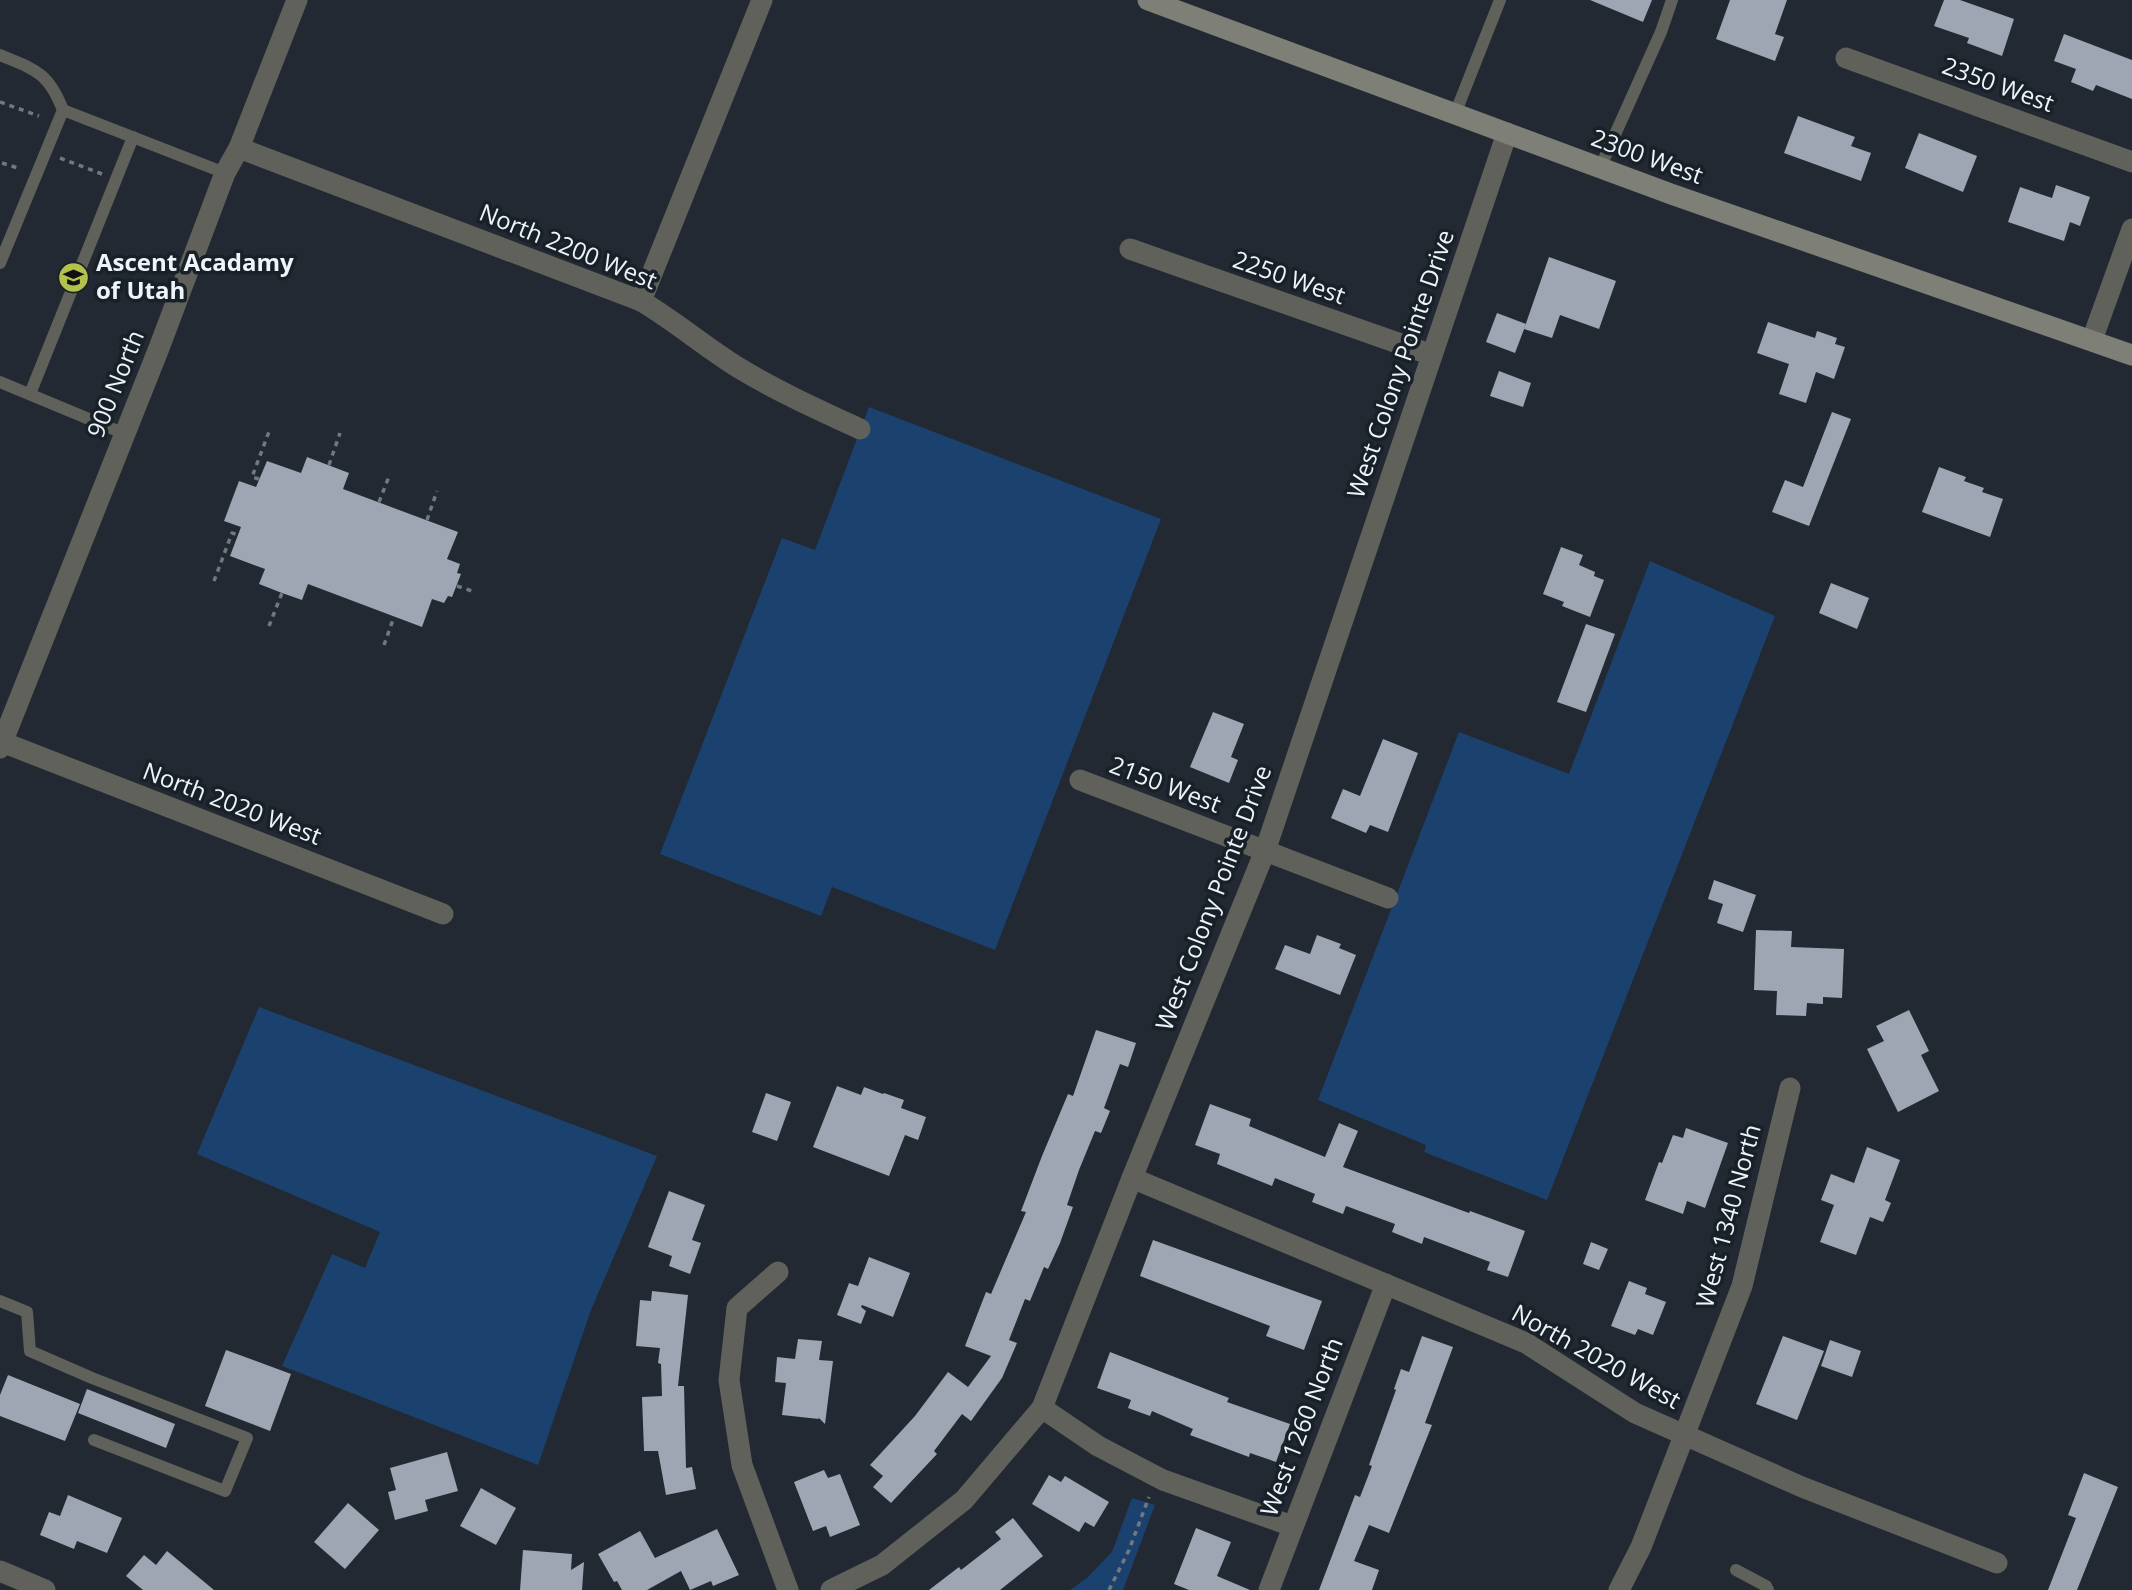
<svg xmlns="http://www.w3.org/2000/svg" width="2132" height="1590" font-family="'Open Sans',sans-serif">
	<rect width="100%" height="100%" fill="#222932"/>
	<g fill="#1b426e">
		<path d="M869 407 1161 519 995 950 832 887 821 916 660 854 782 538 815 550Z"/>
		<path d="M1650 561 1775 616 1547 1200 1424 1152 1426 1145 1318 1100 1459 732 1569 774Z"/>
		<path d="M259 1007 657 1156 591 1310 538 1465 282 1366 332 1254 365 1268 380 1232 197 1154Z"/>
		<path d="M1132 1498 1155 1505 1123 1590H1070L1087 1578 1112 1552Z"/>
	</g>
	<g fill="#9da6b2">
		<path d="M1590 0H1652L1643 22Z"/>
		<path d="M1730 0H1787L1775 34 1784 37 1775 61 1716 39Z"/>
		<path d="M1944 0H1960L2014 19 2002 56 1967 43 1969 38 1934 26Z"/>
		<path d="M2064 34 2132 60V99L2096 85 2093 91 2071 82 2076 69 2054 61Z"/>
		<path d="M1798 116 1855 137 1851 146 1871 153 1861 181 1784 153Z"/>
		<path d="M1919 133 1977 156 1963 192 1905 168Z"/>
		<path d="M2056 185 2090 197 2080 226 2070 222 2064 241 2008 222 2020 187 2052 198Z"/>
		<path d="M1549 257 1616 281 1599 329 1560 315 1552 338 1524 329Z"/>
		<path d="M1497 313 1526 324 1515 353 1486 342Z"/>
		<path d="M1768 322 1815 338 1817 331 1837 338 1835 344 1845 347 1834 379 1816 372 1806 403 1779 394 1789 364 1757 353Z"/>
		<path d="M1499 371 1531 383 1523 407 1490 396Z"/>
		<path d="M1832 412 1851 419 1809 526 1772 512 1785 480 1803 487Z"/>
		<path d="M307 457 349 473 343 489 458 532 447 559 460 564 457 573 461 574 452 597 448 596 444 603 432 599 422 627 308 584 302 600 282 593 259 584 265 569 230 556 241 527 224 521 239 481 256 487 267 461 301 473Z"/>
		<path d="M1939 467 1966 477 1964 481 1984 488 1982 492 2003 499 1990 537 1922 512Z"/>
		<path d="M1561 547 1583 555 1579 565 1595 572 1594 576 1604 580 1590 617 1562 606 1564 602 1543 594Z"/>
		<path d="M1831 583 1869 598 1857 629 1819 613Z"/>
		<path d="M1586 624 1615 634 1586 712 1557 702Z"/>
		<path d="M1213 712 1244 724 1231 757 1238 760 1229 783 1190 767Z"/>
		<path d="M1383 739 1418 753 1388 832 1370 825 1366 833 1331 818 1343 789 1360 796Z"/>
		<path d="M1714 880 1756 895 1743 932 1717 923 1723 904 1708 899Z"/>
		<path d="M1756 930 1792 931 1791 947 1844 949 1842 998 1823 997V1004L1807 1003 1806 1016 1776 1015 1777 991 1754 990Z"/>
		<path d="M1317 935 1341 944 1339 948 1356 955 1340 995 1275 969 1285 945 1310 954Z"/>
		<path d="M1909 1010 1929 1051 1921 1055 1939 1091 1898 1112 1867 1049 1884 1041 1876 1026Z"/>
		<path d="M1096 1030 1136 1043 1128 1067 1120 1064 1104 1108 1110 1111 1101 1133 1095 1131 1079 1170 1067 1205 1073 1207 1060 1243 1048 1269 1044 1267 1030 1301 1025 1299 1009 1340 1017 1343 1002 1378 971 1421 962 1414 934 1451 937 1454 891 1503 873 1487 883 1476 870 1465 915 1416 948 1372 968 1387 991 1356 965 1346 986 1292 991 1294 1026 1212 1021 1211 1042 1156 1068 1094 1073 1096Z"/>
		<path d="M837 1086 861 1095 864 1087 883 1094 884 1093 904 1100 901 1108 926 1117 918 1140 905 1135 889 1176 813 1147Z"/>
		<path d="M766 1093 791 1102 777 1141 752 1132Z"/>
		<path d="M1210 1104 1251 1119 1249 1126 1325 1157 1339 1123 1358 1131 1343 1167 1469 1213 1470 1211 1525 1231 1508 1277 1487 1270 1490 1262 1424 1237 1422 1244 1392 1232 1395 1224 1346 1206 1343 1214 1312 1202 1315 1194 1275 1178 1272 1186 1217 1164 1220 1154 1195 1145Z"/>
		<path d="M1686 1128 1728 1143 1705 1208 1687 1201 1683 1214 1645 1200 1659 1162 1662 1163 1673 1135 1683 1138Z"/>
		<path d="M1867 1147 1900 1160 1885 1200 1891 1203 1883 1222 1870 1217 1856 1255 1820 1242 1834 1205 1821 1200 1831 1174 1854 1183Z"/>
		<path d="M669 1191 705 1205 692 1240 701 1243 690 1274 669 1266 672 1256 648 1247Z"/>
		<path d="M1153 1240 1322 1301 1304 1350 1266 1336 1270 1326 1140 1276Z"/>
		<path d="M1591 1242 1608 1249 1599 1270 1583 1264Z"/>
		<path d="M869 1257 910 1273 893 1317 862 1305 861 1307 866 1311 861 1324 837 1315 849 1283 858 1286Z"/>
		<path d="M1629 1281 1647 1288 1645 1294 1666 1302 1653 1335 1638 1329 1635 1335 1611 1326Z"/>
		<path d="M652 1291 688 1295 678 1386H684L686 1468 692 1467 696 1489 666 1495 658 1451H644L642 1397 662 1396 661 1364 658 1363 660 1348 636 1346 640 1300 651 1301Z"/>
		<path d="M1422 1336 1453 1347 1425 1423 1432 1425 1389 1533 1369 1525 1354 1561 1379 1570 1372 1590H1319L1355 1495 1360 1497 1372 1466 1369 1465 1396 1390 1394 1389 1401 1369 1409 1372Z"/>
		<path d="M1783 1336 1824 1351 1797 1420 1756 1404Z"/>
		<path d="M798 1339 822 1341 819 1360 833 1361 825 1424 818 1417 819 1419 782 1415 786 1383 775 1382 777 1357 795 1359Z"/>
		<path d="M1830 1340 1861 1351 1852 1377 1821 1366Z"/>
		<path d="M226 1350 291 1374 270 1431 205 1406Z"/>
		<path d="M1110 1352 1229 1398 1227 1402 1290 1424 1276 1462 1250 1453 1249 1457 1190 1435 1193 1429 1152 1411 1150 1416 1128 1408 1131 1400 1097 1388Z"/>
		<path d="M8 1375 80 1404 65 1441 0 1416V1395Z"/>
		<path d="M87 1389 175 1424 166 1448 78 1413Z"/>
		<path d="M447 1452 458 1491 425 1500 428 1511 395 1520 388 1492 396 1490 390 1468Z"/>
		<path d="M824 1470 828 1478 840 1474 860 1525 830 1537 826 1526 813 1531 794 1482Z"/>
		<path d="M2084 1473 2118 1487 2077 1590H2048L2076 1518 2068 1515Z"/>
		<path d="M1049 1475 1061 1482 1065 1476 1109 1502 1094 1527 1085 1522 1079 1532 1032 1504Z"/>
		<path d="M481 1488 516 1508 496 1545 460 1526Z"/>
		<path d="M68 1495 122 1518 107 1553 77 1541 74 1549 40 1535 49 1512 60 1516Z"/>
		<path d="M348 1503 379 1530 345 1569 314 1542Z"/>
		<path d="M1013 1518 1043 1556 1000 1590H929L959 1567 961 1570 1001 1539 995 1532Z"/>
		<path d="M1196 1528 1231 1542 1217 1576 1250 1590H1189L1174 1584Z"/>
		<path d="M717 1529 739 1575 713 1586 711 1581 690 1590 681 1571 647 1590H622L617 1581 614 1582 598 1554 640 1531 655 1558Z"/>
		<path d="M523 1550 572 1554 571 1570 584 1562 582 1590H520Z"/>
		<path d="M167 1551 214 1590H143L126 1576 144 1555 156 1565Z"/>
	</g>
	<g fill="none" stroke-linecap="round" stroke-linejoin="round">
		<g stroke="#727880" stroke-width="3.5" stroke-dasharray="5 5" stroke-linecap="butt">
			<path d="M0 102 39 116"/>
			<path d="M60 158 102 174"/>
			<path d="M2 163 18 168"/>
			<path d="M329 465 340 433"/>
			<path d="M259 479 252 477 270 429"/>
			<path d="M379 502 390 474"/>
			<path d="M427 520 437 491"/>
			<path d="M214 581 232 533 238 535"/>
			<path d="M457 586 472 591"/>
			<path d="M269 626 282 593"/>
			<path d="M384 645 394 617"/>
			<path d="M1109 1590 1129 1550 1149 1497"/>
		</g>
		<g stroke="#60615b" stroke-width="12">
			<path d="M0 55C36 70 48 72 63 110L0 263"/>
			<path d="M63 110 225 173"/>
			<path d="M1455 114 1500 0"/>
			<path d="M1600 168 1661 32 1672 0"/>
			<path d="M0 382 125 434"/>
			<path d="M30 394 133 137"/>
			<path d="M0 1301 27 1312 30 1351 92 1378 247 1438 225 1491 94 1440"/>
			<path d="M1736 1570 1766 1586 1768 1590"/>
		</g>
		<g stroke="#60615b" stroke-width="21">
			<path d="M1846 58 2132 162"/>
			<path d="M239 148 641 301C675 321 705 347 739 368 777 391 819 410 860 429"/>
			<path d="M1130 249 1432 355"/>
			<path d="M641 301 762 0"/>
			<path d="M2092 340 2132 229"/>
			<path d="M2 742 443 914"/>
			<path d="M0 748 159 348 225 173 239 148 297 0"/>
			<path d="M1080 780 1388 898"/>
			<path d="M1132 1178 1526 1343 1635 1413 1802 1487 1997 1563"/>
			<path d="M778 1272 737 1308 729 1380 742 1465 788 1590"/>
			<path d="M1042 1408 1098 1446 1163 1480 1292 1526"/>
			<path d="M0 1571 45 1590"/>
			<path d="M831 1590 882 1565 964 1500 1042 1408 1132 1178 1265 851 1507 133"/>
			<path d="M1269 1590 1386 1284"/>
			<path d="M1619 1590 1641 1547 1742 1286 1790 1088"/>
		</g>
		<path stroke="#7e8077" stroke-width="21" d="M1148 0 1671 194 2132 355"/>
	</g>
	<defs>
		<symbol id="school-disc" viewBox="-11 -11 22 22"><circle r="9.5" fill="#b3c24b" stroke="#182028"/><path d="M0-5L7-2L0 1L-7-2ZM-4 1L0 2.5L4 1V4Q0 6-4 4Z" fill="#111"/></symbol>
	</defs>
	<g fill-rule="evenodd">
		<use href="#school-disc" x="56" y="260" width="35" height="35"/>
	</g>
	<g text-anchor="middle" stroke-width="7" stroke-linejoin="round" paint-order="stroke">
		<g font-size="24" fill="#eff4fa" stroke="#182028">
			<text transform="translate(1998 85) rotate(20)" y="8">2350 West</text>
			<text transform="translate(1647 157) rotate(20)" y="8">2300 West</text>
			<text transform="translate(568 247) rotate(22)" y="8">North 2200 West</text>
			<text transform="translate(1289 278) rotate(19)" y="8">2250 West</text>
			<text transform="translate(1401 364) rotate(-71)" y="8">West Colony Pointe Drive</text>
			<text transform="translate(116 384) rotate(-68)" y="8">900 North</text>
			<text transform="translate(1165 785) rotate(21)" y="8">2150 West</text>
			<text transform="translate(232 804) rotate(21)" y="8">North 2020 West</text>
			<text transform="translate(1214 898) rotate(-69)" y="8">West Colony Pointe Drive</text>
			<text transform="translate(1729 1216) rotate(-75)" y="8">West 1340 North</text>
			<text transform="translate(1596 1357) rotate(29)" y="8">North 2020 West</text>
			<text transform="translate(1302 1427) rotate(-69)" y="8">West 1260 North</text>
		</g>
		<g font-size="24" font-weight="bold" fill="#eff4fa" stroke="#182028" text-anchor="start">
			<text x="96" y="271">Ascent Acadamy<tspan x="96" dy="28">of Utah</tspan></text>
		</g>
	</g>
</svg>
